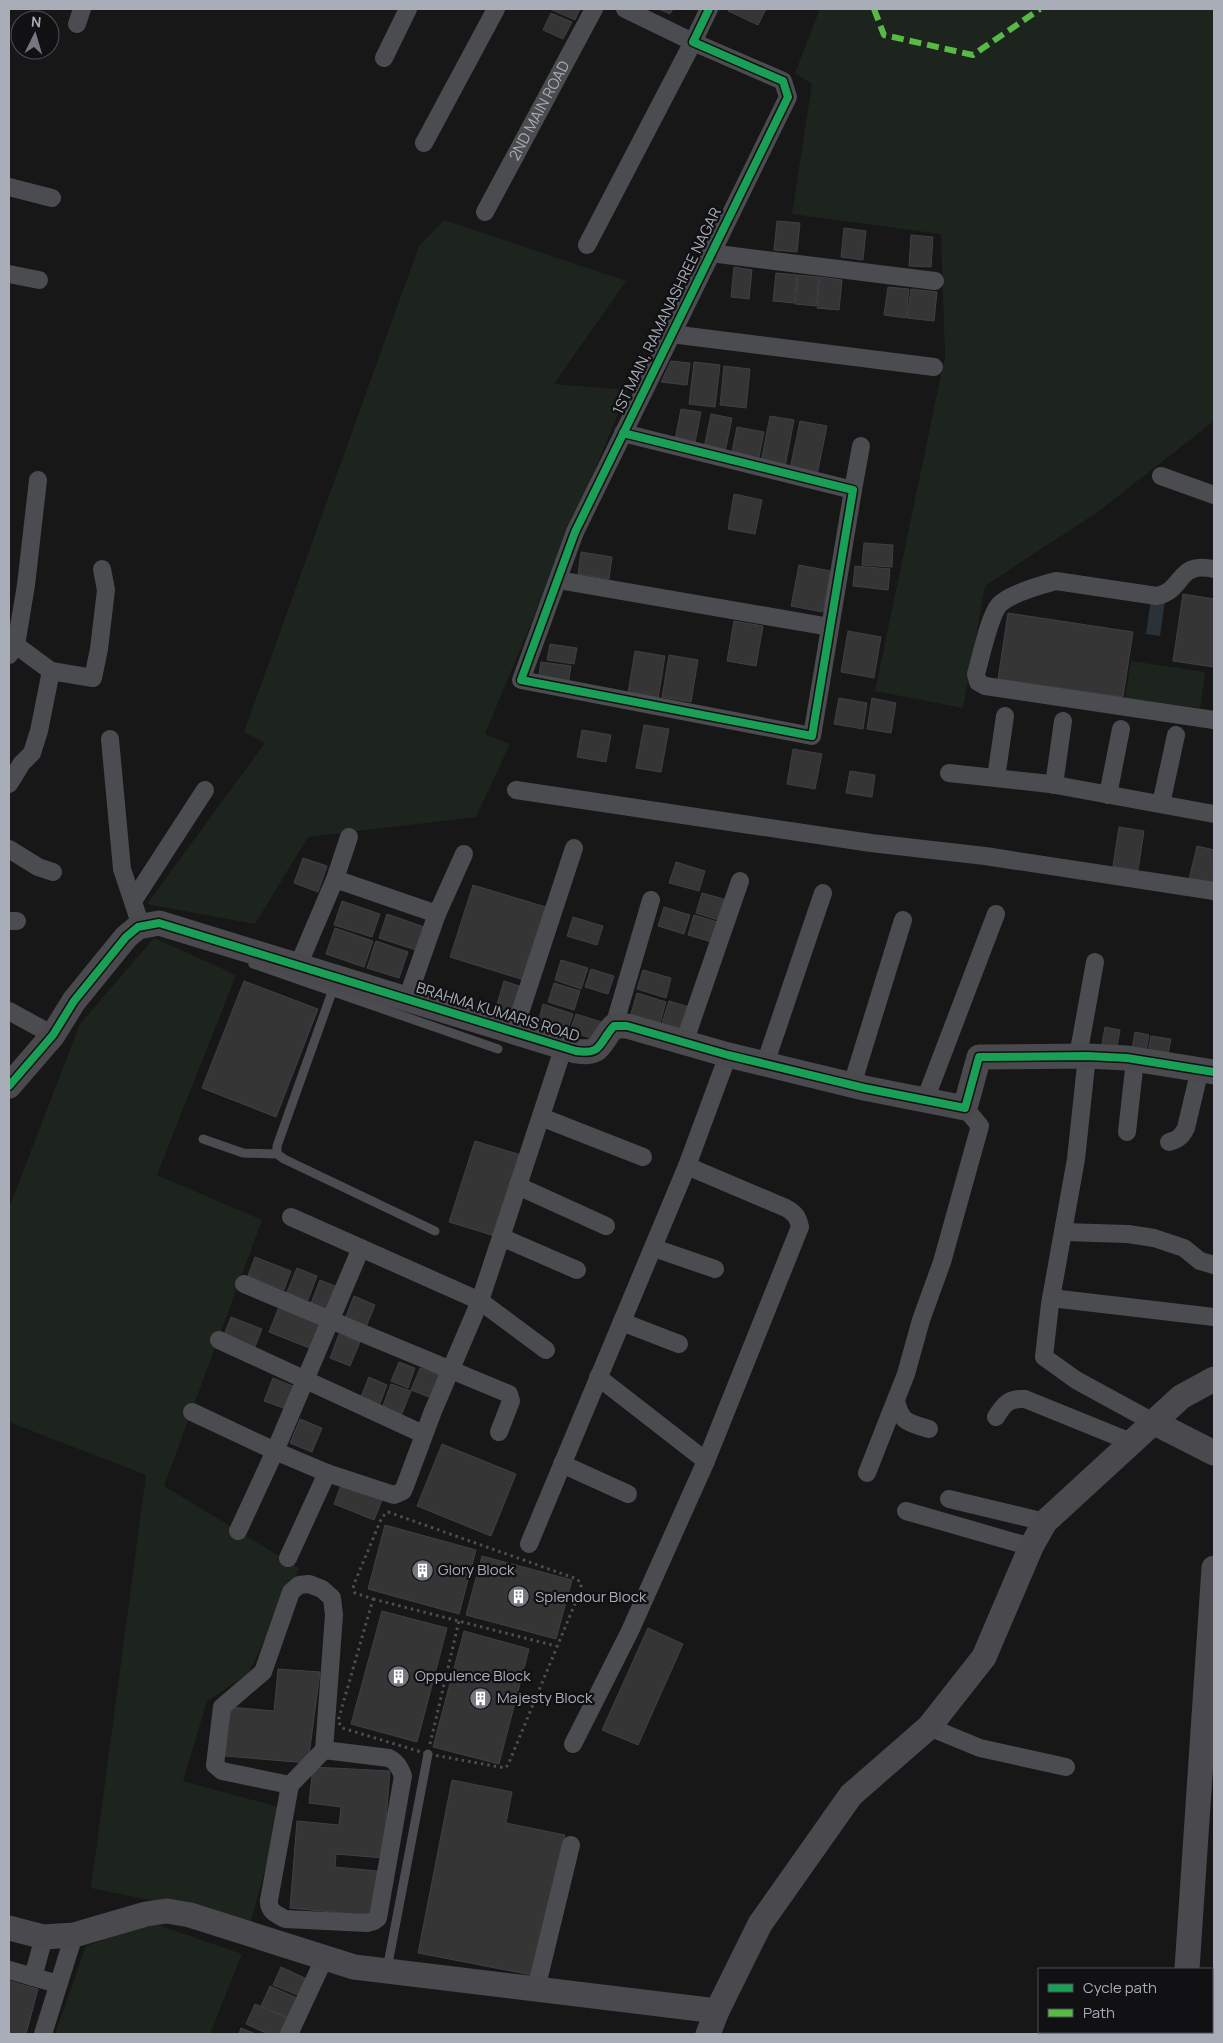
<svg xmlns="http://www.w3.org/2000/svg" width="1223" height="2043" font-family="Manrope,sans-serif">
	<rect width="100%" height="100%" fill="#171717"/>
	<g fill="#1d241e">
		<path d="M820 9H1214V421L1099 511 985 586 963 708 875 691 945 356 941 234 792 214 812 84 795 73Z"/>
		<path d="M444 220 626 281 554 384 628 390 485 734 510 744 476 817 308 837 255 924 147 904 265 743 244 732 419 246Z"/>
		<path d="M1131 661 1205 672 1200 708 1125 698Z"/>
		<path d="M154 938 236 975 157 1175 262 1220 164 1486 299 1568 248 1674 207 1701 183 1781 282 1808 251 1921 91 1888 146 1475 9 1422V1208L80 1024Z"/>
		<path d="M152 1923 242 1954 210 2034H55L86 1946Z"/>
	</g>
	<path fill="#2a3239" d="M1151 598 1165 600 1160 636 1146 634Z"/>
	<g fill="#353536" stroke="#3f4043">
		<path d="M550 9H580L575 20Z"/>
		<path d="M659 9H673L670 14Z"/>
		<path d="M729 9H766L758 25 728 11Z"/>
		<path d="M551 13 572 22 563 39 543 30Z"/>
		<path d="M777 221 800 223 797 252 774 250Z"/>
		<path d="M844 228 866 231 863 260 841 257Z"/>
		<path d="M911 235 933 237 931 267 909 266Z"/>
		<path d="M734 267 752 270 749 299 731 297Z"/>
		<path d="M776 273 797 275 794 303 773 301Z"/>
		<path d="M798 275 819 277 816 306 795 304Z"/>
		<path d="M820 277 842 280 839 310 817 308Z"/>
		<path d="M888 287 909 289 906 318 884 315Z"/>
		<path d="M911 289 937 292 934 321 907 318Z"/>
		<path d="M671 361 690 363 687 385 661 382Z"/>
		<path d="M694 362 720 365 715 407 689 404Z"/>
		<path d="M724 366 750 369 746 408 720 405Z"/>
		<path d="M681 409 701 412 694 448 674 445Z"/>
		<path d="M711 414 732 418 725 452 704 448Z"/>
		<path d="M770 416 794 420 785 467 761 462Z"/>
		<path d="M800 421 827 426 817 475 790 469Z"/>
		<path d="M737 427 764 432 758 462 731 457Z"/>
		<path d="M734 494 762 500 755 534 728 529Z"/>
		<path d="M864 543 893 545 892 567 862 565Z"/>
		<path d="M581 552 612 557 609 579 578 574Z"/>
		<path d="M799 565 831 571 823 612 791 606Z"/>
		<path d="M855 566 890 569 888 590 853 586Z"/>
		<path d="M1183 594 1214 599V667L1173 661Z"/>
		<path d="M1008 613 1133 632 1123 697 998 679Z"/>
		<path d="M734 621 763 626 756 666 727 661Z"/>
		<path d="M848 631 881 637 874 678 841 672Z"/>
		<path d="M550 644 577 648 574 664 547 660Z"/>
		<path d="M635 651 665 656 658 699 628 693Z"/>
		<path d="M669 655 698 660 691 702 662 697Z"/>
		<path d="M541 662 571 666 568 686 538 681Z"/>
		<path d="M839 698 867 703 863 729 834 724Z"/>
		<path d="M872 698 896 703 891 733 867 729Z"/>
		<path d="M644 725 669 729 661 772 636 768Z"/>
		<path d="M582 730 611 735 606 762 577 757Z"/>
		<path d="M793 749 822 754 815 789 787 784Z"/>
		<path d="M850 771 875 775 872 797 846 793Z"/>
		<path d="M1119 827 1144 831 1138 870 1113 866Z"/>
		<path d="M1197 846 1214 850 1213 885 1189 879Z"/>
		<path d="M303 858 327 866 318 892 294 883Z"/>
		<path d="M676 862 705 871 699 891 669 883Z"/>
		<path d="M473 885 546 907 524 980 450 957Z"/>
		<path d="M702 893 727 900 721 921 696 913Z"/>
		<path d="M342 901 380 914 372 937 334 925Z"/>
		<path d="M664 907 690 915 684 934 658 926Z"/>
		<path d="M387 914 424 927 416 950 379 938Z"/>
		<path d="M694 915 721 923 715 943 688 935Z"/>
		<path d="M573 917 603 926 597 945 567 936Z"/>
		<path d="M335 928 373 941 364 967 326 954Z"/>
		<path d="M376 941 408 952 399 978 367 968Z"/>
		<path d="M561 960 588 968 581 989 555 980Z"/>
		<path d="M591 969 614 976 608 994 585 987Z"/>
		<path d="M643 970 671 978 666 998 637 989Z"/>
		<path d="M244 981 318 1009 276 1117 202 1088Z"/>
		<path d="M504 981 525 988 516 1017 495 1011Z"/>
		<path d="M554 983 580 991 574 1010 548 1002Z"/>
		<path d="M637 993 666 1002 660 1023 631 1014Z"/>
		<path d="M669 1001 693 1008 687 1030 662 1023Z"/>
		<path d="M543 1004 573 1014 567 1032 538 1023Z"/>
		<path d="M576 1014 602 1022 596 1040 570 1031Z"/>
		<path d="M1105 1027 1120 1030 1116 1052 1101 1049Z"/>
		<path d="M1135 1032 1149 1035 1145 1056 1131 1054Z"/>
		<path d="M1151 1036 1171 1039 1167 1060 1147 1057Z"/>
		<path d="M475 1141 521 1155 495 1236 449 1222Z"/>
		<path d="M255 1257 291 1271 284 1290 248 1276Z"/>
		<path d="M297 1268 317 1276 308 1300 287 1292Z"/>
		<path d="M320 1280 340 1288 331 1311 311 1303Z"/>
		<path d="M354 1296 375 1305 366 1327 345 1319Z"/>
		<path d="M279 1307 322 1324 312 1349 269 1332Z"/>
		<path d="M231 1317 262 1329 253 1352 222 1340Z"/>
		<path d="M339 1334 360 1342 350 1366 330 1358Z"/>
		<path d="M399 1362 415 1368 408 1388 391 1381Z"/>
		<path d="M420 1368 443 1376 434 1399 411 1390Z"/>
		<path d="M369 1377 387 1385 379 1406 360 1399Z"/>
		<path d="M273 1378 295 1387 286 1409 264 1401Z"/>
		<path d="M391 1384 411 1391 401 1416 382 1408Z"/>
		<path d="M300 1419 322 1428 312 1452 290 1443Z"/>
		<path d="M442 1444 516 1474 491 1536 417 1506Z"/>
		<path d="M341 1485 382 1500 374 1520 334 1504Z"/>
		<path d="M385 1525 476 1550 459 1614 368 1589Z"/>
		<path d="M482 1556 572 1580 556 1639 466 1615Z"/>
		<path d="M382 1611 447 1628 417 1742 351 1724Z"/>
		<path d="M648 1628 683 1644 638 1745 602 1730Z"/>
		<path d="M464 1631 529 1649 499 1764 433 1747Z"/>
		<path d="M278 1669 320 1672 308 1763 225 1756 230 1707 274 1711Z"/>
		<path d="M313 1767 390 1771 383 1858 336 1854 335 1867 377 1871 374 1916 290 1908 297 1821 339 1825 341 1807 309 1803Z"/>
		<path d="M452 1780 512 1792 506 1823 565 1835 537 1976 418 1953Z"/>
		<path d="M281 1967 307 1979 300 1996 273 1985Z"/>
		<path d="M9 1981 38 1989 26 2034H9Z"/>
		<path d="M270 1986 297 1998 288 2018 261 2006Z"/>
		<path d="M255 2004 288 2018 281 2034H268L246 2024Z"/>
		<path d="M241 2028 256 2034H239Z"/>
	</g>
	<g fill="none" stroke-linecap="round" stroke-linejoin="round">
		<g stroke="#4d4e52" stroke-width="3" stroke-dasharray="2.5 4" stroke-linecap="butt">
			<path d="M388 1512 577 1579 581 1583V1589L508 1765 505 1768 428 1754 342 1728 338 1721 373 1599 355 1593 353 1589 354 1584 382 1517Z"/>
			<path d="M373 1599 556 1646"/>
			<path d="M430 1744 459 1621"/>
		</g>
		<g stroke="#4b4c50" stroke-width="9">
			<path d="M253 964 498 1049"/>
			<path d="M332 992 277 1146V1154L284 1159 435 1231"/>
			<path d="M203 1139 243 1153 277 1154"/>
			<path d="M387 1969 428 1754"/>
		</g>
		<g stroke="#4b4c50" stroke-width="18">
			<path d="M77 24 82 9"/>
			<path d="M384 58 408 9"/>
			<path d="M424 143 496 9"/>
			<path d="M9 187 52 198"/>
			<path id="s1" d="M485 212 594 9"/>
			<path d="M587 245 693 42 625 9"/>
			<path d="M710 253 935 281"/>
			<path d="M9 274 39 280"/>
			<path d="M671 334 934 367"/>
			<path d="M623 433 853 490 812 736 521 680 575 532 788 97 783 81 693 42 709 9"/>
			<path d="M1161 476 1214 495"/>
			<path d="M853 490 861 446"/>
			<path d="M1214 569C1176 561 1185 590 1157 596L1056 581C1041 585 1009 594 999 605 989 617 981 657 976 674L978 682 985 686 1214 720"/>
			<path d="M558 580 830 627"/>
			<path d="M9 640 51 671 39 731 32 753 22 763 9 784"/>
			<path d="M9 655 16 645 26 585 38 480"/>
			<path d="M51 671 93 678 99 649 106 590 102 569"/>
			<path d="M110 739 122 869 141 926"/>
			<path d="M949 773 1050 784 1214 814"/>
			<path d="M996 778 1005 716"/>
			<path d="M1054 785 1063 721"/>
			<path d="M516 790 871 843 985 856 1214 891"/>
			<path d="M1108 795 1121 729"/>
			<path d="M1161 804 1176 735"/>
			<path d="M9 849 38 867 53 872"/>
			<path d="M335 879 349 837"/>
			<path d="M133 901 205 790"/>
			<path d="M9 921H17"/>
			<path d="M298 966 335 879 437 914"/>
			<path d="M407 999 437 914 464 854"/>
			<path d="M9 1011 53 1035"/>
			<path d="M614 1026 651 900"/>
			<path d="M514 1031 574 848"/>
			<path d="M684 1043 740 881"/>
			<path d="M1078 1056 1095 962"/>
			<path d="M1087 1056 1076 1159 1050 1304 1044 1357 1076 1380 1153 1422"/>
			<path d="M765 1064 823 893"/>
			<path d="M852 1085 903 920"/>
			<path d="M925 1100 996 914"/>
			<path d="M541 1117 643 1157"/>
			<path d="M1127 1132 1135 1060"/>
			<path d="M1169 1142C1178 1140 1182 1136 1186 1128L1200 1069"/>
			<path d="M687 1166 786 1208C795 1213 798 1217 800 1227L706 1461"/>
			<path d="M518 1186 606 1226"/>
			<path d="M291 1217 480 1301 546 1350"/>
			<path d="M1063 1232 1128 1234 1154 1238 1184 1248 1200 1261 1214 1265"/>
			<path d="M501 1237 577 1270"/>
			<path d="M361 1248 275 1451 327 1473 394 1495 403 1491 405 1486 433 1411 480 1301 564 1046"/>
			<path d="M654 1248 715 1269"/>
			<path d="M244 1284 509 1394 511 1401 499 1432"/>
			<path d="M1051 1298 1214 1317"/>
			<path d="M622 1322 679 1344"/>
			<path d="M219 1340 423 1434"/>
			<path d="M896 1401C902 1424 908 1422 929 1429"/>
			<path d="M192 1412 275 1451 238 1531"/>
			<path d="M996 1417C1004 1404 1009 1398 1025 1399L1131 1442"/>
			<path d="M562 1464 628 1494"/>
			<path d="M867 1473 906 1374 921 1320 942 1262 980 1126 965 1108"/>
			<path d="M949 1499 1045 1522"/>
			<path d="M906 1511 1031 1547"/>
			<path d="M529 1544 687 1166 728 1055"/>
			<path d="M288 1558 327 1473"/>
			<path d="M309 1584 322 1589 332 1598 334 1615 324 1750 389 1758C397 1762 400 1768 403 1776L378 1918 374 1921 367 1923 285 1919C276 1914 268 1911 269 1900L290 1785 222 1771 215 1765 222 1707 263 1672 291 1592 299 1585Z"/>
			<path d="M929 1727 980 1748 1066 1767"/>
			<path d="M573 1744 630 1631 706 1461 598 1377"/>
			<path d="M290 1785 324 1750"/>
			<path d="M9 1970 58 1984"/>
			<path d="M33 1977 44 1937"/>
			<path d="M536 1989 571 1845"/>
			<path d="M43 2034 74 1935"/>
			<path d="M289 2034 325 1957"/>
		</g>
		<g stroke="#4a4a4e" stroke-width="25">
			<path d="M9 1086 53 1035 74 1001 126 937 138 927 159 923 576 1051C603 1055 598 1043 614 1026H627L728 1055 864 1088 965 1108 979 1057 1087 1056 1127 1058 1214 1072"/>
			<path d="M1153 1422 1214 1453"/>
			<path d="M9 1928 44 1937 74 1935 146 1914 167 1911 190 1915 354 1967 717 2011"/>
			<path d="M1187 1969 1214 1568"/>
			<path d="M1187 2032V2034"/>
			<path d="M708 2034 717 2011 760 1924 851 1795 929 1727 984 1657 1031 1547 1045 1522 1181 1397 1214 1379"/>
		</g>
		<path stroke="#58b947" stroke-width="6" stroke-dasharray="12 6" stroke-linecap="butt" d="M874 9 884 35 973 55 1040 9"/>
		<defs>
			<g id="cycleway">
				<path d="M623 433 853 490 812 736 521 680 575 532 788 97 783 81 693 42 709 9"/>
				<path d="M9 1086 53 1035 74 1001 126 937 138 927 159 923 576 1051C603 1055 598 1043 614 1026H627L728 1055 864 1088 965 1108 979 1057 1087 1056 1127 1058 1214 1072"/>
			</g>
		</defs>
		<use href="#cycleway" stroke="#111113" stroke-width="11"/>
		<use href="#cycleway" stroke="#1a9f57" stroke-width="8"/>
	</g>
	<defs>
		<symbol id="building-disc" viewBox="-11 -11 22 22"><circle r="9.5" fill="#757880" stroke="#111113"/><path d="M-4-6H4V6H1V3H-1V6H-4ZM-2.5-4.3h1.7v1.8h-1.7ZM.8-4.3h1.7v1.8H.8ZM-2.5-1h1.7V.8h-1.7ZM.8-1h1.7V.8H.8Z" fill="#fff"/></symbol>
	</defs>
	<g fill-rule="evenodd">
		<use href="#building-disc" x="410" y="1558" width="25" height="25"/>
		<use href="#building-disc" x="506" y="1584" width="25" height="25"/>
		<use href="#building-disc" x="386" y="1664" width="25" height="25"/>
		<use href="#building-disc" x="468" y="1686" width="25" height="25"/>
	</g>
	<g text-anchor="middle" stroke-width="4.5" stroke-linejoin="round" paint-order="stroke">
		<g font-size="15" fill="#a8adb8" stroke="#111113">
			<text dy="5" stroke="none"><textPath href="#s1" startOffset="115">2ND MAIN ROAD</textPath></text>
			<text transform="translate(667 311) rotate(-64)" y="5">1ST MAIN, RAMANASHREE NAGAR</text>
			<text transform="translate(498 1012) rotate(17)" y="5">BRAHMA KUMARIS ROAD</text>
		</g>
		<g font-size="15" fill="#a8adb8" stroke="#111113" text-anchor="start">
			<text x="438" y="1575">Glory Block</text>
			<text x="535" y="1602">Splendour Block</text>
			<text x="415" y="1681">Oppulence Block</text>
			<text x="497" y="1703">Majesty Block</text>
		</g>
	</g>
	<rect width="1223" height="2043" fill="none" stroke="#a8adb8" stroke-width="20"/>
	<rect x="1038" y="1968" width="175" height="65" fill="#111113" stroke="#4d4f55"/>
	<rect x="1048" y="1984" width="25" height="8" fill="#1a9f57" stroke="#4d4f55"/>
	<text x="1083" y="1993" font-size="15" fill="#a8adb8">Cycle path</text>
	<rect x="1048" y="2009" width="25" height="8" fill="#58b947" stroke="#4d4f55"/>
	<text x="1083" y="2018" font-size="15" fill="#a8adb8">Path</text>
	<g transform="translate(35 35) rotate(5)"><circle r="24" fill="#111113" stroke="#4d4f55"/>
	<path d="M0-4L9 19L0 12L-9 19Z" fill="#757880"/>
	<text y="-8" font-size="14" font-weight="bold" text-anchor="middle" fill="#a8adb8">N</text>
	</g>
</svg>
